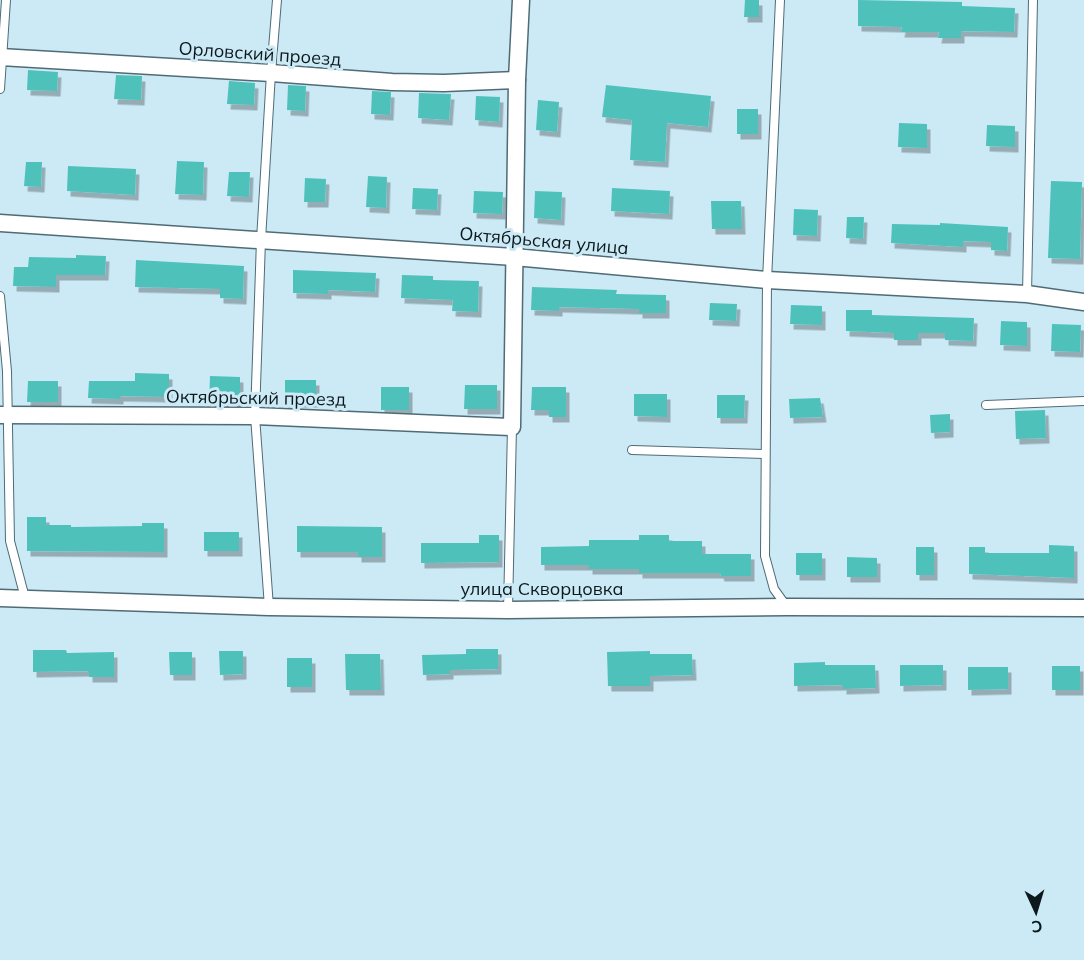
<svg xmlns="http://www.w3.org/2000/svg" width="1084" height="960" font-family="Mulish,sans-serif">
	<defs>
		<filter id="shadow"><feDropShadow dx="3.5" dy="5.5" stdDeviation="0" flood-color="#0004"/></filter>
	</defs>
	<rect width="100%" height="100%" fill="#cbeaf6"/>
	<g fill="#4fc1bb" filter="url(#shadow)">
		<path d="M745 0H759V17H744Z"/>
		<path d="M858 0 962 2V6L1015 8 1014 32 961 31V38H938L939 32H901L902 27 858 26Z"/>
		<path d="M28 70 58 72 57 91 27 90Z"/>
		<path d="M116 75 142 76 141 100 114 99Z"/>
		<path d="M229 81 255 83 254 105 227 104Z"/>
		<path d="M288 85 306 86 305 111 287 110Z"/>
		<path d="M606 85 711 96 708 127 667 123 665 162 630 160 632 120 602 117Z"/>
		<path d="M372 91 391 92 390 115 371 114Z"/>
		<path d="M419 93 451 94 449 120 418 118Z"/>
		<path d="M476 96 500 97 499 122 475 120Z"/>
		<path d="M538 100 559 102 557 132 536 130Z"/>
		<rect x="737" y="109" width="21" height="25"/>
		<path d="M899 123 927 124V148L898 147Z"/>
		<path d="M987 125 1015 126V147L986 146Z"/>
		<path d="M177 161 204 162 203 195 175 194Z"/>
		<path d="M26 162H42L41 187 24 186Z"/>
		<path d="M68 166 136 169 135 195 67 191Z"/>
		<path d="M229 172H250L249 197 227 196Z"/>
		<path d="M368 176 387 177 386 208 366 207Z"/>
		<path d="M305 178 326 179 325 202H304Z"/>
		<path d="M1051 181 1082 182 1080 259 1048 258Z"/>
		<path d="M413 188 438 189 437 210 412 209Z"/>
		<path d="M612 188 670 191 669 214 611 211Z"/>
		<path d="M474 191 503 192 502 214 473 213Z"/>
		<path d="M535 191 562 192 561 220 534 218Z"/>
		<path d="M711 201H741L742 229H712Z"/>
		<path d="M794 209 818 210 817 236 793 235Z"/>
		<path d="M847 217H864L863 239 846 238Z"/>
		<path d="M940 223 1008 227 1007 251 991 250V242L963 241V247L891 243 892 224 940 225Z"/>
		<path d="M76 255 106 256 105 275H56V287L13 286 14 267H28L29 257 76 258Z"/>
		<path d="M136 260 244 266 243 299 220 298V289L135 287Z"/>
		<path d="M293 270 376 273 375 292 328 290V294L293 293Z"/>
		<path d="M402 275 433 276V280L479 281 478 312 452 311 453 300 401 298Z"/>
		<path d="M532 287 617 290 616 294 666 295V313H639V309L559 307V311L531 310Z"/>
		<path d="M710 303 737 304 736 321 709 320Z"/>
		<path d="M791 305 822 306V325L790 324Z"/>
		<path d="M846 310H872V315L974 318 973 341 945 340V333H918V340H894V333L846 331Z"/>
		<path d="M1001 321 1027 322V346L1000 345Z"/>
		<path d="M1052 324 1081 325 1080 352 1051 351Z"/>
		<path d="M135 373 169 374V397L120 396V399L88 398 89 381H135Z"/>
		<path d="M210 376 240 377V404H209Z"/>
		<rect x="285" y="380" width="31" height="22"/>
		<path d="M28 381H58V402H27Z"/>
		<path d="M465 385H497V409H464Z"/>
		<rect x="381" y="387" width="28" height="23"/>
		<path d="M532 387H566V417H549V410H531Z"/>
		<path d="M634 394H667V417L634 416Z"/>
		<path d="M717 395H745L744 418H717Z"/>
		<path d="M820 398 823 417 790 418 789 399Z"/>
		<path d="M1045 410 1046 438 1016 439 1015 411Z"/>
		<path d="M950 414V432L931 433 930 415Z"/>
		<path d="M27 517H46V525H71V527L142 526V523H164V552L27 551Z"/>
		<path d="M297 526 382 527V557H358V552H297Z"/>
		<rect x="204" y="532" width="35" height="19"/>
		<path d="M479 535H499V562L421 563V543H479Z"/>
		<path d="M639 535H669V541H702V554H751V576H721L720 573H639V569H589V565H541V547L589 546V540H639Z"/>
		<path d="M1049 545 1074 546V578L969 574V547H985V553H1049Z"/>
		<rect x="916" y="547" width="18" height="28"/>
		<rect x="796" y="553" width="26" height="22"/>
		<path d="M847 557 877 558V577H847Z"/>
		<path d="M466 649H498V669L450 670V674L423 675 422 655 466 654Z"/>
		<path d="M33 650H66L67 653 114 652V677H89V671L33 672Z"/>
		<path d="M219 651H243V674L220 675Z"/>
		<path d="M650 651V654H692L693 675 650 676V686H608L607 652Z"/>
		<path d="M169 652H192V675H170Z"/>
		<path d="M345 654H380L381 690H346Z"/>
		<rect x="287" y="658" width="25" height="29"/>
		<path d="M825 662V665H875L876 688 843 689V685L794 686V663Z"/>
		<path d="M900 665H943V685L900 686Z"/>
		<rect x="1052" y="666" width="28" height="24"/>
		<path d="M968 667H1008V689L968 690Z"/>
	</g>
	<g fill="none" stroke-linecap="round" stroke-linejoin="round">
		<defs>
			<g id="lane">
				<path d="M780 0 767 280 765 556 774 589 787 607"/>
				<path d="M0 89 6 0"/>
				<path d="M1027 294 1033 0"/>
				<path d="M0 296 7 371 10 541 25 598"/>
				<path d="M986 405 1084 401"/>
				<path d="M632 450 765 454"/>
				<path d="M269 607 255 416 261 240 271 73 277 0"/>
				<path d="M508 610 512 427"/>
			</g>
			<g id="street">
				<path d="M0 57 271 73 392 82 444 83 517 80"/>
				<path d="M0 223 514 257 767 280 1027 294 1084 302"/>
				<path d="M0 415 255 416 512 427 517 80 521 0"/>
				<path d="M0 598 269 607 508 610 788 607 1084 608"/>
			</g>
		</defs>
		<use href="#lane" stroke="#4f6b75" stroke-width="10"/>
		<use href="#street" stroke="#4f6b75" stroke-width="19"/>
		<use href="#lane" stroke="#fff" stroke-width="8"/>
		<use href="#street" stroke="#fff" stroke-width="16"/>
	</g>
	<g text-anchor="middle" stroke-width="6" stroke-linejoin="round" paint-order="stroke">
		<g font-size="18" fill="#0d181c" stroke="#cbeaf6">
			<text transform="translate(260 54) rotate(4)" y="6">Орловский проезд</text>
			<text transform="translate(544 241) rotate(5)" y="6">Октябрьская улица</text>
			<text transform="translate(256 398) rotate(1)" y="6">Октябрьский проезд</text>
			<text x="542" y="595">улица Скворцовка</text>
		</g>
	</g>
	<g transform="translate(1036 912) rotate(176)" stroke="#cbeaf6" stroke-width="4.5" paint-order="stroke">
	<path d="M0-4.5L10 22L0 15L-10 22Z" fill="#0d181c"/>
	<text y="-9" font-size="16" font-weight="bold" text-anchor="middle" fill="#0d181c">С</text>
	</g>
</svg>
